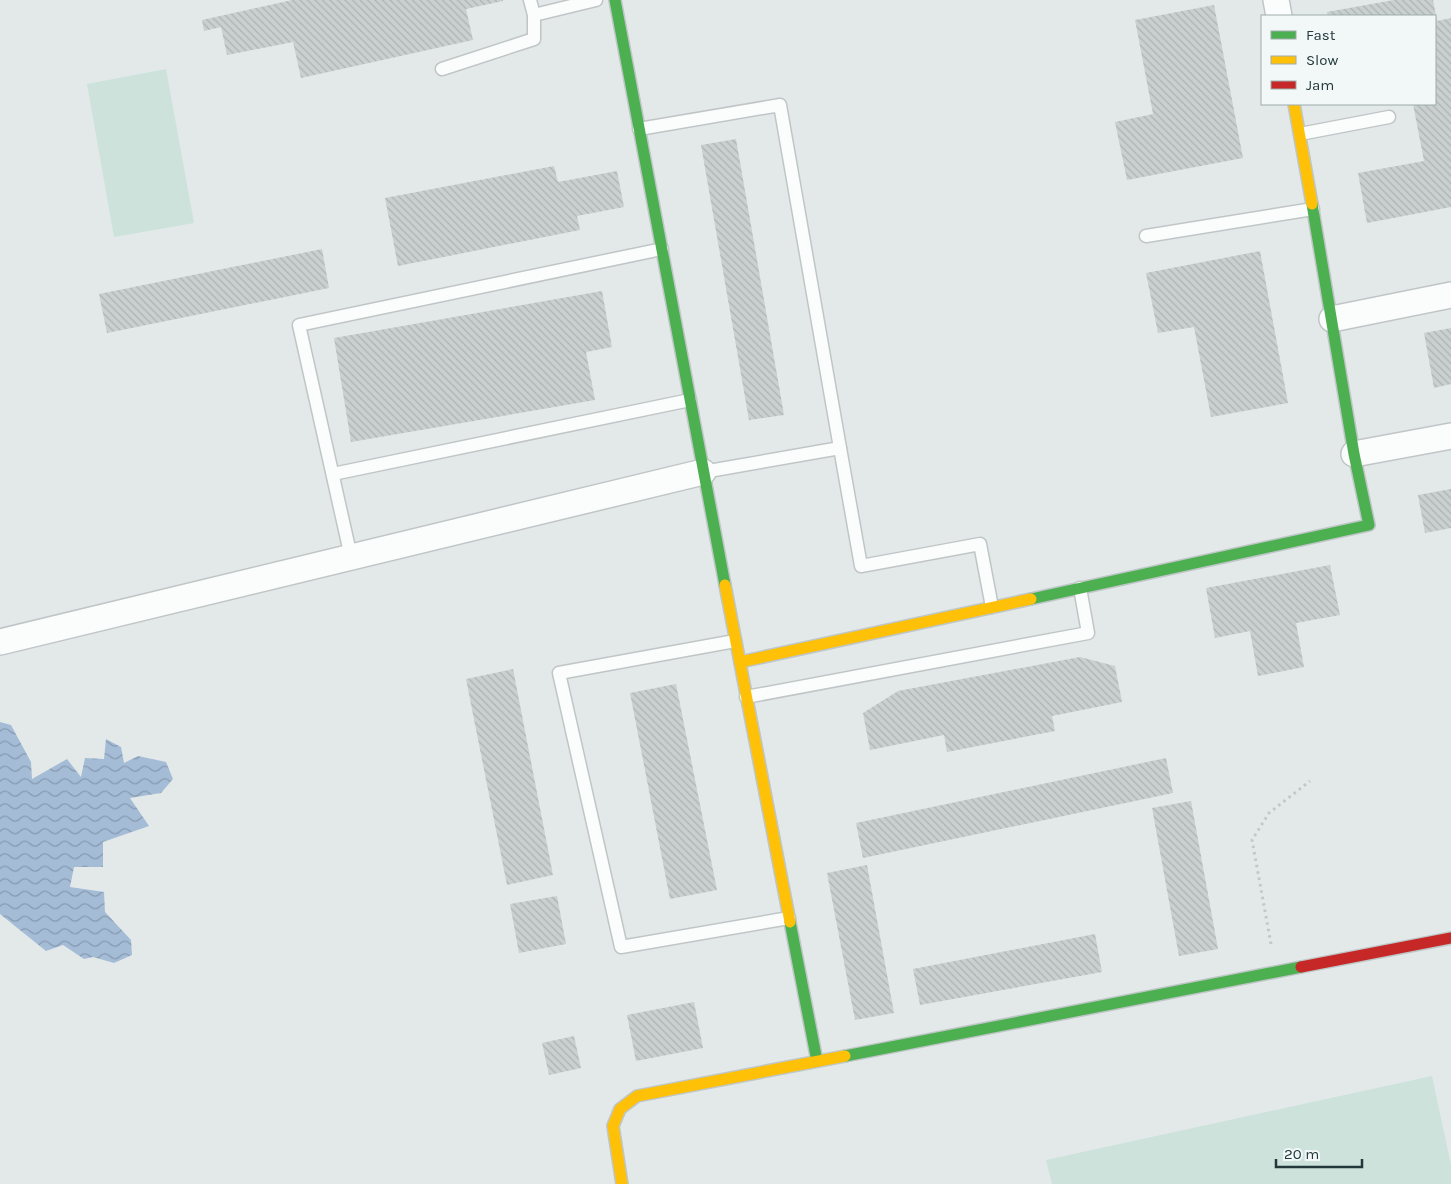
<svg xmlns="http://www.w3.org/2000/svg" width="1451" height="1184" font-family="Karla,sans-serif">
	<defs>
		<pattern id="water-waves" width="16" height="10" patternUnits="userSpaceOnUse" patternTransform="scale(1.25)"><rect width="16" height="10" fill="#a5bcd7"/><path d="M0 5q4-4 8 0t8 0" fill="none" stroke="#869ab0"/></pattern>
		<pattern id="building-back-hatch" width="6" height="6" patternUnits="userSpaceOnUse" patternTransform="scale(1.25)"><rect width="6" height="6" fill="#cad0cf"/><path d="M-1 5l2 2M0 0l6 6M5-1l2 2" fill="none" stroke="#adb3b3"/></pattern>
	</defs>
	<rect width="100%" height="100%" fill="#e3e9e9"/>
	<g fill="#cce2db">
		<path d="M166 69 194 223 114 237 87 84Z"/>
		<path d="M1432 1076 1451 1165V1184H1052L1046 1160Z"/>
	</g>
	<path fill="url(#water-waves)" d="M0 722 11 725 31 762 32 779 67 759 81 777 85 758 104 759 106 739 121 747 124 763 138 756 166 762 173 779 161 793 130 798 149 826 103 842V867H74L70 887 104 892 105 912 131 940 132 955 114 963 93 957 84 959 63 945 46 951 0 914Z"/>
	<g fill="url(#building-back-hatch)">
		<path d="M292 0H503V1L466 9 473 40 301 78 293 42 227 55 221 27 204 31 202 20Z"/>
		<path d="M1394 0H1433L1437 21 1451 18V207L1367 223 1358 173 1424 161 1413 104H1435V16H1328L1327 12Z"/>
		<path d="M1214 5 1243 158 1127 180 1115 122 1153 114 1135 20Z"/>
		<path d="M736 139 784 415 749 420 701 145Z"/>
		<path d="M554 166 558 182 617 171 624 207 577 216 580 230 398 266 385 198Z"/>
		<path d="M322 249 329 288 107 333 99 294Z"/>
		<path d="M1260 251 1288 403 1211 417 1194 327 1158 333 1146 273Z"/>
		<path d="M602 291 612 347 586 352 595 400 351 442 334 338Z"/>
		<path d="M1451 328V384L1434 388 1424 333Z"/>
		<path d="M1451 489V528L1425 533 1418 495Z"/>
		<path d="M1330 565 1340 615 1296 623 1304 667 1258 676 1250 631 1215 638 1206 588Z"/>
		<path d="M1080 657 1115 666 1122 702 1052 716 1055 731 947 752 944 735 870 750 863 713 898 691Z"/>
		<path d="M513 669 553 875 507 885 466 679Z"/>
		<path d="M676 684 717 890 670 899 630 693Z"/>
		<path d="M1166 758 1173 793 863 858 856 823Z"/>
		<path d="M1191 801 1218 949 1179 956 1152 808Z"/>
		<path d="M867 865 894 1013 855 1020 827 873Z"/>
		<path d="M557 896 566 944 519 953 510 904Z"/>
		<path d="M1095 934 1102 972 920 1005 913 969Z"/>
		<path d="M694 1002 703 1048 636 1061 627 1015Z"/>
		<path d="M574 1036 581 1068 549 1075 542 1043Z"/>
	</g>
	<g fill="none" stroke-linecap="round" stroke-linejoin="round">
		<defs>
			<g id="lane">
				<path d="M530 0 534 15 596 0"/>
				<path d="M442 69 534 39V15"/>
				<path d="M639 129 780 105 840 448 703 472"/>
				<path d="M1300 134 1389 117"/>
				<path d="M1146 236 1313 209"/>
				<path d="M840 448 861 566 980 544 992 607"/>
				<path d="M333 474 690 400"/>
				<path d="M351 557 299 325 662 249"/>
				<path d="M735 641 559 673 621 947 789 918"/>
				<path d="M746 697 1088 633 1080 588"/>
			</g>
			<g id="street">
				<path d="M1276 0 1279 16"/>
				<path d="M1332 319 1451 295"/>
				<path d="M1354 454 1451 436"/>
				<path d="M0 642 703 472"/>
			</g>
			<g id="fast">
				<path d="M615 0 725 585"/>
				<path d="M1031 599 1369 525 1354 454 1312 204"/>
				<path d="M790 922 817 1061"/>
				<path d="M845 1056 1301 967"/>
			</g>
			<g id="slow">
				<path d="M1294 104 1312 204"/>
				<path d="M725 585 790 922"/>
				<path d="M740 662 1031 599"/>
				<path d="M622 1184 613 1126 620 1109 637 1096 845 1056"/>
			</g>
			<path id="jam" d="M1301 967 1451 938"/>
		</defs>
		<use href="#lane" stroke="#c0c6c6" stroke-width="15"/>
		<use href="#street" stroke="#c0c6c6" stroke-width="28"/>
		<use href="#fast" stroke="#bfc6c7" stroke-width="14"/>
		<use href="#slow" stroke="#bfc6c7" stroke-width="14"/>
		<use href="#jam" stroke="#bfc6c7" stroke-width="14"/>
		<path stroke="#c0c8c9" stroke-width="3" stroke-dasharray="2.5 4" stroke-linecap="butt" d="M1271 944 1252 840 1269 813 1310 781"/>
		<use href="#lane" stroke="#fbfcfc" stroke-width="12"/>
		<use href="#street" stroke="#fbfcfc" stroke-width="25"/>
		<use href="#fast" stroke="#4caf50" stroke-width="11"/>
		<use href="#slow" stroke="#ffc107" stroke-width="11"/>
		<use href="#jam" stroke="#c62828" stroke-width="11"/>
	</g>
	<rect x="1261" y="15" width="175" height="90" fill="#f1f8f7" stroke="#9eabac"/>
	<rect x="1271" y="31" width="25" height="8" fill="#4caf50" stroke="#9eabac"/>
	<text x="1306" y="40" font-size="15" fill="#22383b">Fast</text>
	<rect x="1271" y="56" width="25" height="8" fill="#ffc107" stroke="#9eabac"/>
	<text x="1306" y="65" font-size="15" fill="#22383b">Slow</text>
	<rect x="1271" y="81" width="25" height="8" fill="#c62828" stroke="#9eabac"/>
	<text x="1306" y="90" font-size="15" fill="#22383b">Jam</text>
	<path d="M1276 1159v8h86v-8" fill="none" stroke="#22383b" stroke-width="2.5"/>
	<text x="1284" y="1159" font-size="15" fill="#22383b" stroke="#f1f8f7" stroke-width="4" paint-order="stroke">20 m</text>
</svg>
